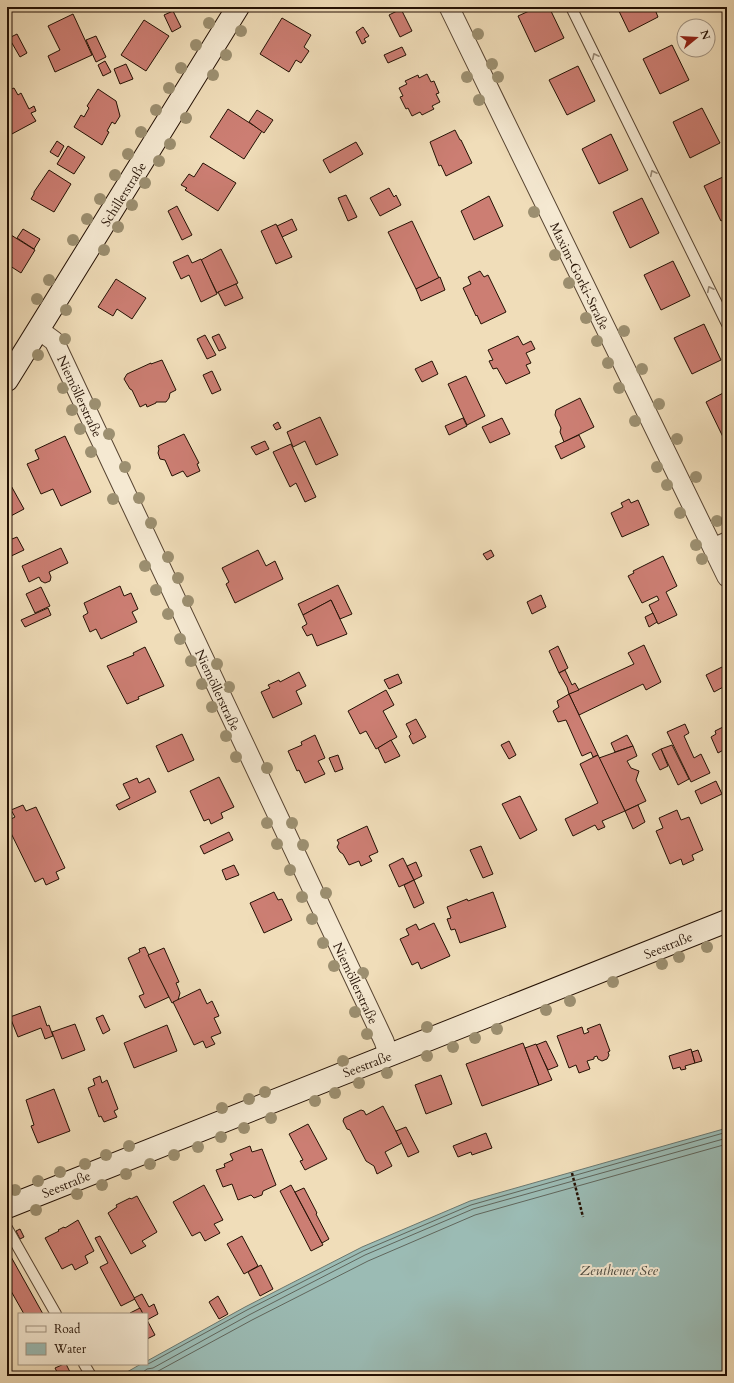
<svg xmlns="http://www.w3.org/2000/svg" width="734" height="1383" font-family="Cardo,serif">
	<rect width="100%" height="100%" fill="#f0ddb9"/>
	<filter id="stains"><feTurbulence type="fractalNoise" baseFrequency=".005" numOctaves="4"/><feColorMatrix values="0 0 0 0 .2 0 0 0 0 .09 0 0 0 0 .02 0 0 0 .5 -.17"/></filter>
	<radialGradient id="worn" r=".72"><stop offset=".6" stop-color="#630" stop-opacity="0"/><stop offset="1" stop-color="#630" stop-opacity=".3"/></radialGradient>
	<path fill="#9bbbb4" stroke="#6b776e" d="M727 1128V1376H120L141 1364H147V1361L245 1307 362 1247 470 1201Z"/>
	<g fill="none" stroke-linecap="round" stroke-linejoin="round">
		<g stroke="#60665c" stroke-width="1">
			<path d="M147 1364 150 1363 247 1310 363 1251 471 1205 727 1132"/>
			<path d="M138 1376 147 1369 153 1368 249 1315 365 1255 473 1209 727 1138"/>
			<path d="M149 1376 252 1320 368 1261 475 1215 727 1144"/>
		</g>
	</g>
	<g fill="#cc7e73" stroke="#241104">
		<path d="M538 7H549L564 38 535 52 518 16Z"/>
		<path d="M617 7H654L658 17 629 32Z"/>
		<path d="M401 9 412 31 400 37 389 15Z"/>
		<path d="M173 11 181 27 172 32 164 15Z"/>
		<path d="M73 14 92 55 55 72 48 56 60 50 48 26Z"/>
		<path d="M282 18 311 35 304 47 309 51 301 63 296 60 289 72 260 54Z"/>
		<path d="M144 20 169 36 146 71 121 55Z"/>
		<path d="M363 27 369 36 364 39 366 42 362 44 356 32Z"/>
		<path d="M17 34 27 53 20 57 9 38Z"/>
		<path d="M96 36 106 57 96 62 86 40Z"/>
		<path d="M672 45 689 80 660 94 643 59Z"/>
		<path d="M402 47 406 55 388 63 384 55Z"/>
		<path d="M105 61 111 72 103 76 98 65Z"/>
		<path d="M126 64 133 79 120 84 114 69Z"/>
		<path d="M578 66 595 101 567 115 549 80Z"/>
		<path d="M427 74 431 82 434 81 439 93 436 94 440 102 432 106 434 109 422 115 420 112 412 116 408 108 406 109 400 97 403 96 399 88 407 84 405 81 418 75 419 78Z"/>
		<path d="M14 88 18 95 21 93 29 109 34 106 36 111 31 113 36 121 10 135 7 129V91Z"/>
		<path d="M98 89 116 101 120 116 115 124 112 122 107 131 109 132 102 145 74 127 81 115 84 117 89 108 87 106Z"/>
		<path d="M702 108 720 143 690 158 673 122Z"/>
		<path d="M228 109 262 131 244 159 210 137Z"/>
		<path d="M257 110 273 120 264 133 249 122Z"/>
		<path d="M455 130 460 140H461L472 163 446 176 441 165 439 166 430 142Z"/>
		<path d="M611 134 628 170 599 184 582 149Z"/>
		<path d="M57 141 64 146 58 157 50 152Z"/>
		<path d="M356 142 363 154 330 173 323 160Z"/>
		<path d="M68 146 85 157 74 174 57 164Z"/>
		<path d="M203 163 236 183 218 211 185 190 187 188 181 185 189 174 194 177Z"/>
		<path d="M49 170 71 184 54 212 31 199 34 194V192Z"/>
		<path d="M727 175V218L721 221 704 186Z"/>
		<path d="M389 188 394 197 396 195 401 205 380 216 370 198Z"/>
		<path d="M346 195 357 217 348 221 338 198Z"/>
		<path d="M489 196 503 226 474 240 461 211Z"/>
		<path d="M642 198 659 233 630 248 613 212Z"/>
		<path d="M177 206 192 235 182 240 168 211Z"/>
		<path d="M292 219 297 230 282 237 277 226Z"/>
		<path d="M412 221 439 278 416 289 388 232Z"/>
		<path d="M276 224 292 257 276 264 261 231Z"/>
		<path d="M23 229 40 239 34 249 17 238Z"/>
		<path d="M11 235 35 250 21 273 7 264V242Z"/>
		<path d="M221 249 238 283 217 293 201 260Z"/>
		<path d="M188 255 192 263 201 259 217 294 201 302 189 275 181 279 173 262Z"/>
		<path d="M673 261 690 296 661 310 644 275Z"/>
		<path d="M480 271 484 277 488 275 506 312 481 324 477 315 476 316 463 288 471 284 468 277Z"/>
		<path d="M440 277 445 290 421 301 416 289Z"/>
		<path d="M116 279 146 298 132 319 117 309 113 316 98 307Z"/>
		<path d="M236 284 243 298 225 306 218 292Z"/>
		<path d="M704 324 721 360 692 374 674 338Z"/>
		<path d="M219 334 226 348 219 351 212 337Z"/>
		<path d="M205 335 216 355 207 359 197 339Z"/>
		<path d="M518 336 523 345 531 341 535 349 526 353 531 363 526 365 530 373 506 384 497 368 493 369 489 361 493 360 488 350Z"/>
		<path d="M162 360 176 390 170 393 169 398 166 402H156V403L147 407 146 404 140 407 132 390 130 389 124 379 127 374 151 363V364Z"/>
		<path d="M432 361 438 374 422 382 415 369Z"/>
		<path d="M212 371 221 390 212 394 203 375Z"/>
		<path d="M466 376 485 416 467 425 448 384Z"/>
		<path d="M727 391V435L723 437 706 402Z"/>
		<path d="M580 398 594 427 564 442 560 432 561 428 555 415 556 410Z"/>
		<path d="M320 417 338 455 316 465 305 441 293 447 287 432Z"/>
		<path d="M463 418 467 426 449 435 445 426Z"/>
		<path d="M502 418 510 434 490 443 482 427Z"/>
		<path d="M278 422 281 428 276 430 273 425Z"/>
		<path d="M184 434 199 463 197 464 200 471 187 477 183 471 172 476 165 460 160 459 158 453 159 449 158 446Z"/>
		<path d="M579 435 585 447 561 459 555 446Z"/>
		<path d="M65 436 91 492 61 506 53 489 41 494 27 464 39 459 35 450Z"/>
		<path d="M265 441 269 449 256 455 251 447Z"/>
		<path d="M291 444 316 497 305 502 296 483 290 487 273 452Z"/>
		<path d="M9 482 24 509 7 518V483Z"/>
		<path d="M629 499 631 503 638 500 649 525 622 537 611 513 623 507 621 503Z"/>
		<path d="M17 537 24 550 7 558V541Z"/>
		<path d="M61 548 68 563 49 572 51 577 50 581 45 583 41 581 39 577 29 582 22 566Z"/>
		<path d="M258 550 266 566 275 561 283 579 235 603 226 584 229 582 222 568Z"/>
		<path d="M491 550 494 556 487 560 483 554Z"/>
		<path d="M663 556 677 586 666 592 677 615 658 624 649 605 659 600 657 596 642 603 628 576 634 573 633 571Z"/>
		<path d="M338 585 352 614 340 619 331 600 303 615 298 604Z"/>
		<path d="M120 586 124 596 131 593 138 609 132 612 137 622 101 639 96 629 90 632 83 616 88 613 84 603Z"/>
		<path d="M41 587 50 606 35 613 26 594Z"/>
		<path d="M541 595 546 607 532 614 527 602Z"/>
		<path d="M331 600 347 634 317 646 312 634 307 636 302 627 307 624 303 615Z"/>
		<path d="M48 608 51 615 25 627 21 620Z"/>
		<path d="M653 613 657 622 649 627 645 617Z"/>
		<path d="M644 645 661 682 646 690 643 684 579 715 569 694 634 664 628 653Z"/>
		<path d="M558 646 568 668 559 673 549 651Z"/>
		<path d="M145 647 164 686 138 697 139 699 127 704 107 666 134 655 133 653Z"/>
		<path d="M722 667 727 677V685L714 692 706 675Z"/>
		<path d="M565 670 572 685 575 683 579 690 569 694 567 687 559 673Z"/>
		<path d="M299 672 306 686 296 691 302 704 273 718 261 692 270 688 268 685 279 680 280 682Z"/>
		<path d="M398 674 402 683 389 689 384 680Z"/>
		<path d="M386 690 394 705 383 711 397 737 376 749 366 731 360 734 348 711Z"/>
		<path d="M569 694 598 755 593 757 591 752 582 756 566 720 558 722 553 711 559 707 557 701Z"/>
		<path d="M416 719 426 737 413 744 409 736 411 734 406 724Z"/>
		<path d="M685 724 689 733 684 736 694 758 701 754 710 773 691 782 667 732Z"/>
		<path d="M727 725V748L718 753 711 737 716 734 715 731Z"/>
		<path d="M182 734 194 760 168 772 156 746Z"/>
		<path d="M315 735 325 758 318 761 325 774 305 783 299 770 297 771 288 751 302 745 301 742Z"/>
		<path d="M627 735 633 746 615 752 611 743Z"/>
		<path d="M391 740 400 756 385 763 378 748Z"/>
		<path d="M509 741 516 755 509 759 501 745Z"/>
		<path d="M672 745 689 779 678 785 661 749Z"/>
		<path d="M633 746 637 756 627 761 631 768 639 771 636 780 646 801 625 811 599 758Z"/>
		<path d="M661 749 668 766 660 770 652 754Z"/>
		<path d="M338 755 343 769 335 772 329 758Z"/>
		<path d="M598 755 625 811 602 821 605 827 598 830 595 825 573 836 565 819 598 803 580 764Z"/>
		<path d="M219 777 234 807 221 813 223 818 211 824 209 819 204 821 190 791Z"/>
		<path d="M137 778 139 783 149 778 156 792 119 810 116 805 130 798 123 784Z"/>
		<path d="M716 781 722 794 701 804 695 791Z"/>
		<path d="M520 796 537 830 520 839 502 804Z"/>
		<path d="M23 805 26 811 36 807 65 868 56 872 59 879 46 885 43 878 35 882 7 825V821L15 817 11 810Z"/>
		<path d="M638 805 645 822 633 829 625 811Z"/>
		<path d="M677 810 681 820 689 817 703 850 692 855 694 860 683 865 681 859 670 864 656 831 663 828 659 818Z"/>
		<path d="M367 826 378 852 369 856 372 861 361 866 359 861 349 865 343 854 340 852 337 847 339 843 337 840Z"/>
		<path d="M229 832 233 840 204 854 200 846Z"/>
		<path d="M481 846 493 874 483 878 470 850Z"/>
		<path d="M403 858 414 880 399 887 389 865Z"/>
		<path d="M416 862 422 876 414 880 407 866Z"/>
		<path d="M234 865 239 875 226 880 222 870Z"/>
		<path d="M414 880 424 903 414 908 404 885Z"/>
		<path d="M274 892 278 900 282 899 292 920 264 933 250 903Z"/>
		<path d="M493 892 506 927 460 943 455 929 451 930 447 919 451 918 447 907 467 899 468 901Z"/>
		<path d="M434 923 450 956 421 969 418 962 412 965 400 939 409 935 406 929 416 924 419 930Z"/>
		<path d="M145 947 169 997 145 1008 139 996 144 994 128 958 140 952 139 949Z"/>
		<path d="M164 948 179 982 176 983 180 993 178 1000 172 1003 148 955Z"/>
		<path d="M200 989 207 1004 212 1001 219 1016 214 1018 221 1033 211 1037 215 1044 206 1048 203 1041 194 1045 173 1002Z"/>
		<path d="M40 1006 47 1026 49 1025 53 1036 45 1039 41 1028 18 1037 10 1017Z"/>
		<path d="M103 1015 110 1030 103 1034 96 1018Z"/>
		<path d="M75 1024 85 1050 62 1059 52 1032Z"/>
		<path d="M600 1024 610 1051 608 1052 609 1055 607 1059 602 1061 598 1059 597 1056 594 1057V1059L587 1061 590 1069 579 1073 576 1065 569 1068 557 1036 582 1027 584 1034 589 1032 587 1029Z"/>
		<path d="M167 1025 177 1051 134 1068 124 1043Z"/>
		<path d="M546 1041 558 1066 548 1070 536 1045Z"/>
		<path d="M523 1043 539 1085 482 1106 466 1064Z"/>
		<path d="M536 1044 552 1080 539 1085 525 1048Z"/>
		<path d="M691 1049 695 1063 685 1066 686 1069 681 1070 680 1067 673 1069 669 1056Z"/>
		<path d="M698 1050 702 1061 695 1063 692 1052Z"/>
		<path d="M441 1075 452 1104 426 1114 415 1085Z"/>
		<path d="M100 1076 102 1083 107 1080 118 1109 114 1111 117 1117 104 1122 101 1116 99 1117 88 1088 95 1085 93 1079Z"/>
		<path d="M54 1089 70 1131 38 1143 31 1126 34 1125 26 1100Z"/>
		<path d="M383 1106 402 1143 385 1152 392 1166 377 1174 374 1166 366 1161 350 1130 347 1129 343 1121 344 1118 361 1110 364 1111 366 1115Z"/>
		<path d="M308 1124 327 1159 305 1170 300 1161 303 1160 289 1134Z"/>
		<path d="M406 1127 419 1152 408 1157 396 1131Z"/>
		<path d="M486 1133 492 1148 472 1155 471 1152 458 1157 453 1146Z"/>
		<path d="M250 1146 252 1152 262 1149 276 1185 263 1191 262 1195 254 1198 251 1195 238 1200 232 1184 223 1187 216 1170 225 1167 224 1164 233 1160 230 1154Z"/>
		<path d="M204 1185 223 1220 214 1224 220 1233 205 1241 200 1232 192 1236 173 1202Z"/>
		<path d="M291 1185 323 1245 311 1251 280 1191Z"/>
		<path d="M304 1188 317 1213 316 1214 329 1239 322 1243 295 1192Z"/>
		<path d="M137 1196 157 1232 142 1241 146 1246 131 1254 108 1213 117 1207 116 1205 130 1198 131 1199Z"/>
		<path d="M78 1220 94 1251 85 1256 88 1263 75 1270 72 1264 62 1269 45 1238 59 1231 58 1230 64 1227 65 1228Z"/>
		<path d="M20 1229 24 1237 20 1239 16 1231Z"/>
		<path d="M100 1236 135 1299 121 1306 100 1267 108 1263 95 1238Z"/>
		<path d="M242 1236 258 1266 244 1274 227 1244Z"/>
		<path d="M10 1255 43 1314H24L7 1284V1257Z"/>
		<path d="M261 1265 273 1289 260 1296 248 1272Z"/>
		<path d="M142 1294 149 1307 154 1304 158 1314 147 1320V1314H143L134 1298Z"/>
		<path d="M218 1296 228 1314 219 1319 209 1302Z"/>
		<path d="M140 1308 143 1314H131L130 1313Z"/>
		<path d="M147 1320 155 1335 147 1339Z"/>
		<path d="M64 1364H66L72 1376H59L55 1368Z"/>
	</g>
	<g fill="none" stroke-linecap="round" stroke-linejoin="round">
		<defs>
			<g id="lane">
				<path d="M571 7 727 324"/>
				<path d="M711 544 727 537"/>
				<path d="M7 1228 56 1314"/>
				<path d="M84 1364 90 1374"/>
			</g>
			<g id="street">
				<path d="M449 7 727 577"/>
				<path d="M39 330 54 341 56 345 384 1041 389 1056"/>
			</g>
			<g id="secondary">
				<path d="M7 380 238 7"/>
				<path d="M7 1207 727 921"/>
			</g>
		</defs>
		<use href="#lane" stroke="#574431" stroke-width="12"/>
		<use href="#street" stroke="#574431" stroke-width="21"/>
		<use href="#secondary" stroke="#241104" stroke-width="24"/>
		<path stroke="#241104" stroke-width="2.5" stroke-dasharray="3 2" stroke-linecap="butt" d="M572 1173 583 1217"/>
		<use href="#lane" stroke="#f5e9d2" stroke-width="10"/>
		<use href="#street" stroke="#f5e9d2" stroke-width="19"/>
		<use href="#secondary" stroke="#f5e9d2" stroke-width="22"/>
	</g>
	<g fill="#9c8f70">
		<circle cx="209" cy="23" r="6"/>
		<circle cx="241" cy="31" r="6"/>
		<circle cx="478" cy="34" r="6"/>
		<circle cx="196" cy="45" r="6"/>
		<circle cx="226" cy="55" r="6"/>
		<circle cx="492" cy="64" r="6"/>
		<circle cx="181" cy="68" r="6"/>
		<circle cx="213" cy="75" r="6"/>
		<circle cx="467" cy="77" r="6"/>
		<circle cx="498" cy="77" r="6"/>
		<circle cx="169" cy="88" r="6"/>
		<circle cx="479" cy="100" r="6"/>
		<circle cx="156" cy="110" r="6"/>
		<circle cx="186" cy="118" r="6"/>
		<circle cx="141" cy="132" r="6"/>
		<circle cx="170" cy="144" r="6"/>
		<circle cx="128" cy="154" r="6"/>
		<circle cx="159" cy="161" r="6"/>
		<circle cx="115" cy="175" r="6"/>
		<circle cx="145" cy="183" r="6"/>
		<circle cx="100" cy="199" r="6"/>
		<circle cx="132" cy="205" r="6"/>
		<circle cx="534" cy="212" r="6"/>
		<circle cx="87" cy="219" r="6"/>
		<circle cx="118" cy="227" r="6"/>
		<circle cx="73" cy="240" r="6"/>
		<circle cx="104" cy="250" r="6"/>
		<circle cx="555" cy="255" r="6"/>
		<circle cx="49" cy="280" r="6"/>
		<circle cx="569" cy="283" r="6"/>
		<circle cx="37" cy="299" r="6"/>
		<circle cx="66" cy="310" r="6"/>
		<circle cx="586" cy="318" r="6"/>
		<circle cx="624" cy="331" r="6"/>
		<circle cx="65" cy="339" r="6"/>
		<circle cx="597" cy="341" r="6"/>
		<circle cx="38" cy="355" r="6"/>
		<circle cx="608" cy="363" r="6"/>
		<circle cx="642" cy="369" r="6"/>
		<circle cx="63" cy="388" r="6"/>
		<circle cx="619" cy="388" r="6"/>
		<circle cx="95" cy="404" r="6"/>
		<circle cx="659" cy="404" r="6"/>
		<circle cx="72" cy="410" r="6"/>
		<circle cx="635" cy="421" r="6"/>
		<circle cx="80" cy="429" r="6"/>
		<circle cx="109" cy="434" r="6"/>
		<circle cx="677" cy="439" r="6"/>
		<circle cx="91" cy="452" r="6"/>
		<circle cx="125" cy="467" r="6"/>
		<circle cx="657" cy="467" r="6"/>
		<circle cx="696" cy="477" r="6"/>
		<circle cx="667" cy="485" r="6"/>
		<circle cx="139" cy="498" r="6"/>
		<circle cx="113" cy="499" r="6"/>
		<circle cx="680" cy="513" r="6"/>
		<circle cx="717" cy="521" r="6"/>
		<circle cx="151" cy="523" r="6"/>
		<circle cx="696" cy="545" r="6"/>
		<circle cx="168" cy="557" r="6"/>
		<circle cx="702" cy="559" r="6"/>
		<circle cx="145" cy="566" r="6"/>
		<circle cx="178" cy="578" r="6"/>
		<circle cx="156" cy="590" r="6"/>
		<circle cx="188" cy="601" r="6"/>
		<circle cx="168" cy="614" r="6"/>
		<circle cx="180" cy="639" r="6"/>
		<circle cx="191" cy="661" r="6"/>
		<circle cx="217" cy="664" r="6"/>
		<circle cx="202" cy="684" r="6"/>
		<circle cx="229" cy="687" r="6"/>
		<circle cx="212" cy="707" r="6"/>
		<circle cx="226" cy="736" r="6"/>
		<circle cx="236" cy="757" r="6"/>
		<circle cx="267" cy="768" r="6"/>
		<circle cx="267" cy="823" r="6"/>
		<circle cx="292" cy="823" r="6"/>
		<circle cx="277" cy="844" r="6"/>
		<circle cx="303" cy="845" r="6"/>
		<circle cx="290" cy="870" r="6"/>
		<circle cx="326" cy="893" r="6"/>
		<circle cx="302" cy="897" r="6"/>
		<circle cx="312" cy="919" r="6"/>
		<circle cx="323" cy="943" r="6"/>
		<circle cx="707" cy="947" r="6"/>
		<circle cx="679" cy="957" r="6"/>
		<circle cx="662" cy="964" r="6"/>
		<circle cx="334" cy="966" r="6"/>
		<circle cx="363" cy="973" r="6"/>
		<circle cx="613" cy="982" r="6"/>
		<circle cx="570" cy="1001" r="6"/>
		<circle cx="546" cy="1010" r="6"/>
		<circle cx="355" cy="1012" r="6"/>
		<circle cx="427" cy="1027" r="6"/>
		<circle cx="497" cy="1029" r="6"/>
		<circle cx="367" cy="1034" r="6"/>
		<circle cx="475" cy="1038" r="6"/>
		<circle cx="453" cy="1047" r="6"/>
		<circle cx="427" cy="1056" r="6"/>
		<circle cx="343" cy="1061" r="6"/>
		<circle cx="387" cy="1073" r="6"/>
		<circle cx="359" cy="1083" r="6"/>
		<circle cx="265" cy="1092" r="6"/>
		<circle cx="335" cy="1093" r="6"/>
		<circle cx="249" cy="1099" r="6"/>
		<circle cx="315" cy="1101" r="6"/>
		<circle cx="222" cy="1108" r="6"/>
		<circle cx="271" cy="1118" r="6"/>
		<circle cx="244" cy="1128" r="6"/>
		<circle cx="221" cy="1137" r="6"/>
		<circle cx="129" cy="1146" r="6"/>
		<circle cx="198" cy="1147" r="6"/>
		<circle cx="106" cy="1155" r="6"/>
		<circle cx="174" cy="1155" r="6"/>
		<circle cx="85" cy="1164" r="6"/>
		<circle cx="150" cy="1164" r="6"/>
		<circle cx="60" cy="1172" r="6"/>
		<circle cx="126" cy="1174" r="6"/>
		<circle cx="38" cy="1181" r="6"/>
		<circle cx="102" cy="1185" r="6"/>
		<circle cx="15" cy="1190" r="6"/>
		<circle cx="77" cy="1194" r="6"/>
		<circle cx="36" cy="1210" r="6"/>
	</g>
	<defs><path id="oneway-chevron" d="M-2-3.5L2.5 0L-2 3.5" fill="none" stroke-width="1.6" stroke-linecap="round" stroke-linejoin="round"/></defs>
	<g stroke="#978875">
		<use href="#oneway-chevron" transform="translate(595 56) rotate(-116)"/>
		<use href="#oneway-chevron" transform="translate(653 173) rotate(-116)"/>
		<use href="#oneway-chevron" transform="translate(710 289) rotate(-116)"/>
	</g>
	<g text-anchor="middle" stroke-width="4" stroke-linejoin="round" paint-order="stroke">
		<g font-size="13" fill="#241104" stroke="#f5e9d2">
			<text transform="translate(123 194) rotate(-58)" y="5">Schillerstraße</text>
			<text transform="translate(580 276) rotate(64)" y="5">Maxim-Gorki-Straße</text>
			<text transform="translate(80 396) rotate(65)" y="5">Niemöllerstraße</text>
			<text transform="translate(218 690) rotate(65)" y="5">Niemöllerstraße</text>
			<text transform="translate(668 945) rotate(-22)" y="5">Seestraße</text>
			<text transform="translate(356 983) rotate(65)" y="5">Niemöllerstraße</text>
			<text transform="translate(367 1064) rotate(-21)" y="5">Seestraße</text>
			<text transform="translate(66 1184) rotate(-22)" y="5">Seestraße</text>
		</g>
		<g font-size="14" font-style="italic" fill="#4e4c42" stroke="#f5e9d2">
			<text x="619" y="1275">Zeuthener See</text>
		</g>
	</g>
	<rect width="734" height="1383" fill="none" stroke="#f0ddb9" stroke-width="24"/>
	<rect x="8" y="8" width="718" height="1367" fill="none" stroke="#241104" stroke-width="2"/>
	<rect x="12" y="12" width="710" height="1359" fill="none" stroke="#241104"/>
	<rect x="18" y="1313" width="130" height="52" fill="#f5e9d2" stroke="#a19380"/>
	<rect x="26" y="1326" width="20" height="6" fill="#f5e9d2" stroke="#a19380"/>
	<text x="54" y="1333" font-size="12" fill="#241104">Road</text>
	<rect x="26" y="1343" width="20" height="12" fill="#9bbbb4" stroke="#a19380"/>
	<text x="54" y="1353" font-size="12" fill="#241104">Water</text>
	<g transform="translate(696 38) rotate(72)"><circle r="19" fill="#f5e9d2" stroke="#a19380"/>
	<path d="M0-3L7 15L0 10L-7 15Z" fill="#8f2418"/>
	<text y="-6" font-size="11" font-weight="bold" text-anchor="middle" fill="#241104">N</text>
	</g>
	<rect width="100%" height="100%" filter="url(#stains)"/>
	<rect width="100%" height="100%" fill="url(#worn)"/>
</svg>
